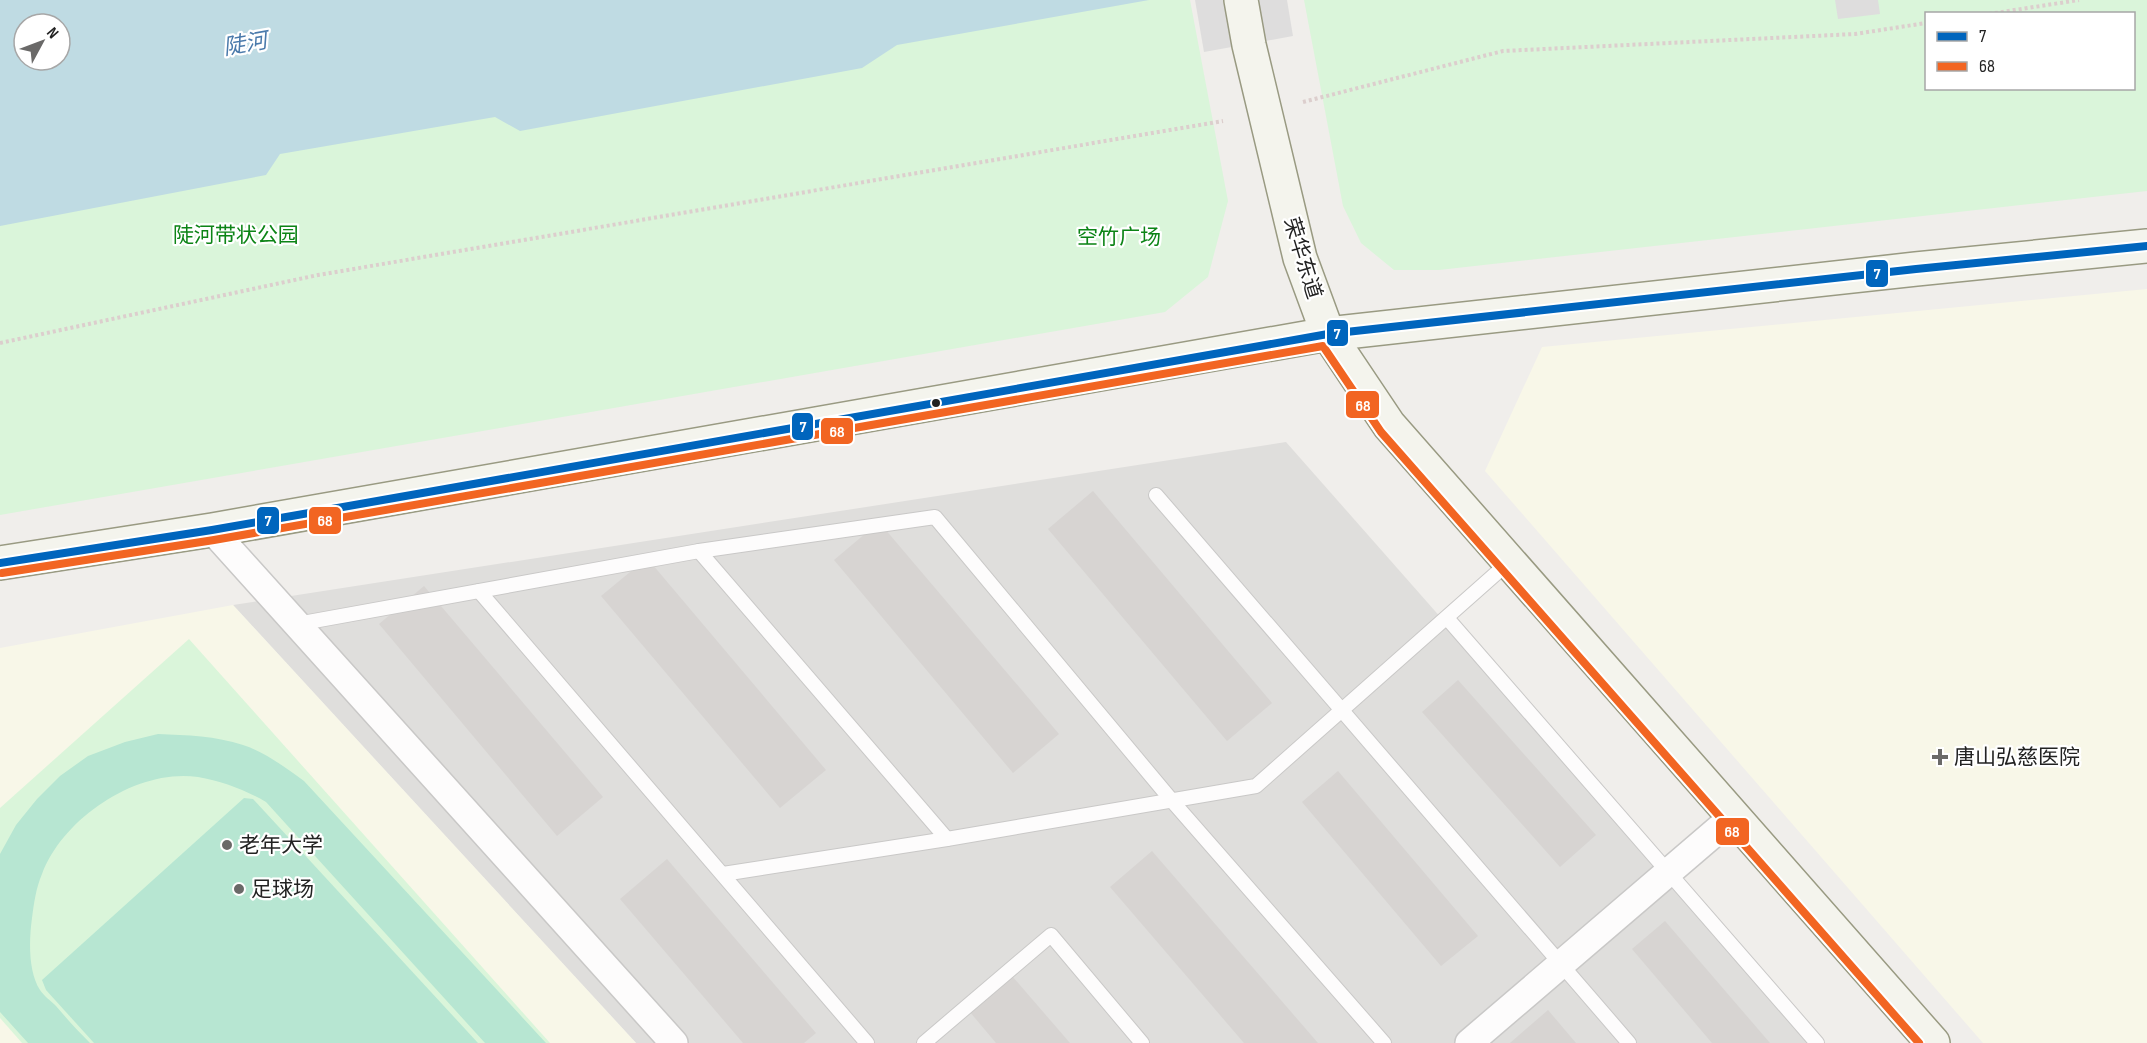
<svg xmlns="http://www.w3.org/2000/svg" width="2147" height="1043" font-family="'Sofia Sans Condensed','Noto Sans SC',sans-serif">
	<rect width="100%" height="100%" fill="#f0eeeb"/>
	<path fill="#dfdedc" d="M1286 442 1816 1043H636L233 605Z"/>
	<g fill="#f8f7e8">
		<path d="M2147 289V1043H1983L1485 471 1542 347Z"/>
		<path d="M233 605 636 1043H0V648Z"/>
	</g>
	<g fill="#daf5da" fill-rule="evenodd">
		<path d="M0 0H1190L1228 201 1208 277 1165 312 0 515ZM24 24H60V60H24Z"/>
		<path d="M1304 0H2147V191L1439 270H1394L1361 243 1343 206ZM1926 14H2134V88H1926Z"/>
		<path d="M189 639 550 1043H22L0 1018V808Z"/>
	</g>
	<g fill="#b7e6d2">
		<path d="M158 734C187 735 216 736 243 745 265 752 286 768 304 781L546 1043H485L266 802C245 790 222 781 198 777 137 768 63 818 42 874 36 888 34 903 32 918 29 940 28 971 40 990 44 996 51 1001 56 1006 67 1019 78 1031 90 1043H28L0 1012V854L16 825 37 799 60 776 88 756 125 742Z"/>
		<path d="M244 798 253 799 478 1043H94L46 990 42 980Z"/>
	</g>
	<path fill="#bfdbe3" fill-rule="evenodd" d="M0 0H1149L897 45 862 68 520 131 495 117 280 154 266 175 0 226ZM24 24H60V60H24Z"/>
	<g fill="#dedddd">
		<path d="M1195 0H1287L1293 36 1204 52Z"/>
		<path d="M1835 0H1878L1880 14 1838 19Z"/>
	</g>
	<g fill="#d7d4d2">
		<path d="M1093 491 1272 703 1227 741 1048 529Z"/>
		<path d="M879 522 1059 734 1013 773 834 560Z"/>
		<path d="M647 558 826 770 780 808 601 596Z"/>
		<path d="M424 586 603 797 557 836 379 624Z"/>
		<path d="M1458 680 1596 835 1560 867 1422 712Z"/>
		<path d="M1338 771 1478 936 1441 966 1302 802Z"/>
		<path d="M1152 851 1318 1043H1244L1110 887Z"/>
		<path d="M667 859 816 1033 804 1043H743L620 899Z"/>
		<path d="M1665 921 1770 1043H1712L1632 949Z"/>
		<path d="M1006 969 1070 1043H996L964 1005Z"/>
		<path d="M1548 1010 1576 1043H1510Z"/>
	</g>
	<g fill="none" stroke-linecap="round" stroke-linejoin="round">
		<defs>
			<g id="lane">
				<path d="M1156 495 1629 1043"/>
				<path d="M699 551 947 839"/>
				<path d="M479 591 867 1043"/>
				<path d="M1447 618 1817 1043"/>
				<path d="M297 624 699 551 935 517 1173 802 1384 1043"/>
				<path d="M723 874 947 839 1256 786 1509 562"/>
				<path d="M924 1043 1051 935 1142 1043"/>
			</g>
			<g id="street">
				<path d="M212 530 674 1043"/>
				<path d="M1469 1043 1734 816"/>
			</g>
			<g id="secondary">
				<path d="M1241 0 1249 45 1300 258 1328 334 1389 425 1933 1043"/>
				<path d="M0 563 212 530 1328 334 1916 269 2147 246"/>
			</g>
		</defs>
		<use href="#lane" stroke="#c9c8c7" stroke-width="16"/>
		<use href="#street" stroke="#c9c8c7" stroke-width="30"/>
		<use href="#secondary" stroke="#999a82" stroke-width="36"/>
		<g stroke="#dccecd" stroke-width="4" stroke-dasharray="3 3" stroke-linecap="butt">
			<path d="M1989 14 2079 0"/>
			<path d="M1303 102 1503 51 1855 34 1926 23"/>
			<path d="M0 343 318 275 1223 121"/>
		</g>
		<use href="#lane" stroke="#fdfcfc" stroke-width="14"/>
		<use href="#street" stroke="#fdfcfc" stroke-width="27"/>
		<use href="#secondary" stroke="#f4f4ed" stroke-width="33"/>
		<defs>
			<path id="bus-1" d="M0 563 212 530 1328 334 1916 269 2147 246"/>
			<path id="bus-2" d="M2 573 214 540 1323 346 1381 432 1919 1043"/>
		</defs>
		<use href="#bus-1" stroke="#fff" stroke-width="12"/>
		<use href="#bus-2" stroke="#fff" stroke-width="12"/>
		<use href="#bus-1" stroke="#0065bd" stroke-width="8"/>
		<use href="#bus-2" stroke="#f26522" stroke-width="8"/>
	</g>
	<circle fill="#222" stroke="#fff" stroke-width="2" cx="936" cy="403" r="5"/>
	<g fill="#6a6968" stroke="#fff" stroke-width="2">
		<path d="M1937 748h6v6h6v6h-6v6h-6v-6h-6v-6h6z"/>
		<circle cx="227" cy="845" r="6"/>
		<circle cx="239" cy="889" r="6"/>
	</g>
	<g text-anchor="middle" stroke-width="4.5" stroke-linejoin="round" paint-order="stroke">
		<g font-size="21" fill="#0c8416" stroke="#fff">
			<text x="236" y="242">陡河带状公园</text>
			<text x="1119" y="244">空竹广场</text>
		</g>
		<g font-size="21" fill="#222" stroke="#fff">
			<text transform="translate(1303 258) rotate(73)" y="7">荣华东道</text>
		</g>
		<g font-size="21" fill="#222" stroke="#fff" text-anchor="start">
			<text x="1954" y="764">唐山弘慈医院</text>
			<text x="239" y="852">老年大学</text>
			<text x="251" y="896">足球场</text>
		</g>
		<g font-size="22" font-style="italic" fill="#4a7aab" stroke="#fff">
			<text transform="translate(245 43) rotate(-10)" y="8">陡河</text>
		</g>
	</g>
	<g stroke="#fff" stroke-width="2">
		<rect x="1865" y="259" width="24" height="29" rx="6" fill="#0065bd"/>
		<rect x="1326" y="319" width="23" height="28" rx="6" fill="#0065bd"/>
		<rect x="1345" y="390" width="35" height="29" rx="6" fill="#f26522"/>
		<rect x="791" y="412" width="23" height="29" rx="6" fill="#0065bd"/>
		<rect x="820" y="417" width="34" height="28" rx="6" fill="#f26522"/>
		<rect x="256" y="506" width="24" height="29" rx="6" fill="#0065bd"/>
		<rect x="308" y="506" width="34" height="29" rx="6" fill="#f26522"/>
		<rect x="1715" y="817" width="35" height="29" rx="6" fill="#f26522"/>
	</g>
	<g font-size="16" text-anchor="middle" font-weight="bold" fill="#fff">
		<text x="1877" y="279">7</text>
		<text x="1337" y="339">7</text>
		<text x="1363" y="411">68</text>
		<text x="803" y="432">7</text>
		<text x="837" y="437">68</text>
		<text x="268" y="526">7</text>
		<text x="325" y="526">68</text>
		<text x="1732" y="837">68</text>
	</g>
	<rect x="1925" y="12" width="210" height="78" fill="#ffffff" stroke="#a7a7a7" stroke-width="1.5"/>
	<rect x="1937" y="32" width="30" height="9" fill="#0065bd" stroke="#a7a7a7" stroke-width="1.5"/>
	<text x="1979" y="42" font-size="18" fill="#222222">7</text>
	<rect x="1937" y="62" width="30" height="9" fill="#f26522" stroke="#a7a7a7" stroke-width="1.5"/>
	<text x="1979" y="72" font-size="18" fill="#222222">68</text>
	<g transform="translate(42 42) rotate(49)"><circle r="28" fill="#ffffff" stroke="#a7a7a7" stroke-width="1.5"/>
	<path d="M0-4.5L10 22L0 15L-10 22Z" fill="#6a6968"/>
	<text y="-9" font-size="16" font-weight="bold" text-anchor="middle" fill="#222222">N</text>
	</g>
</svg>
